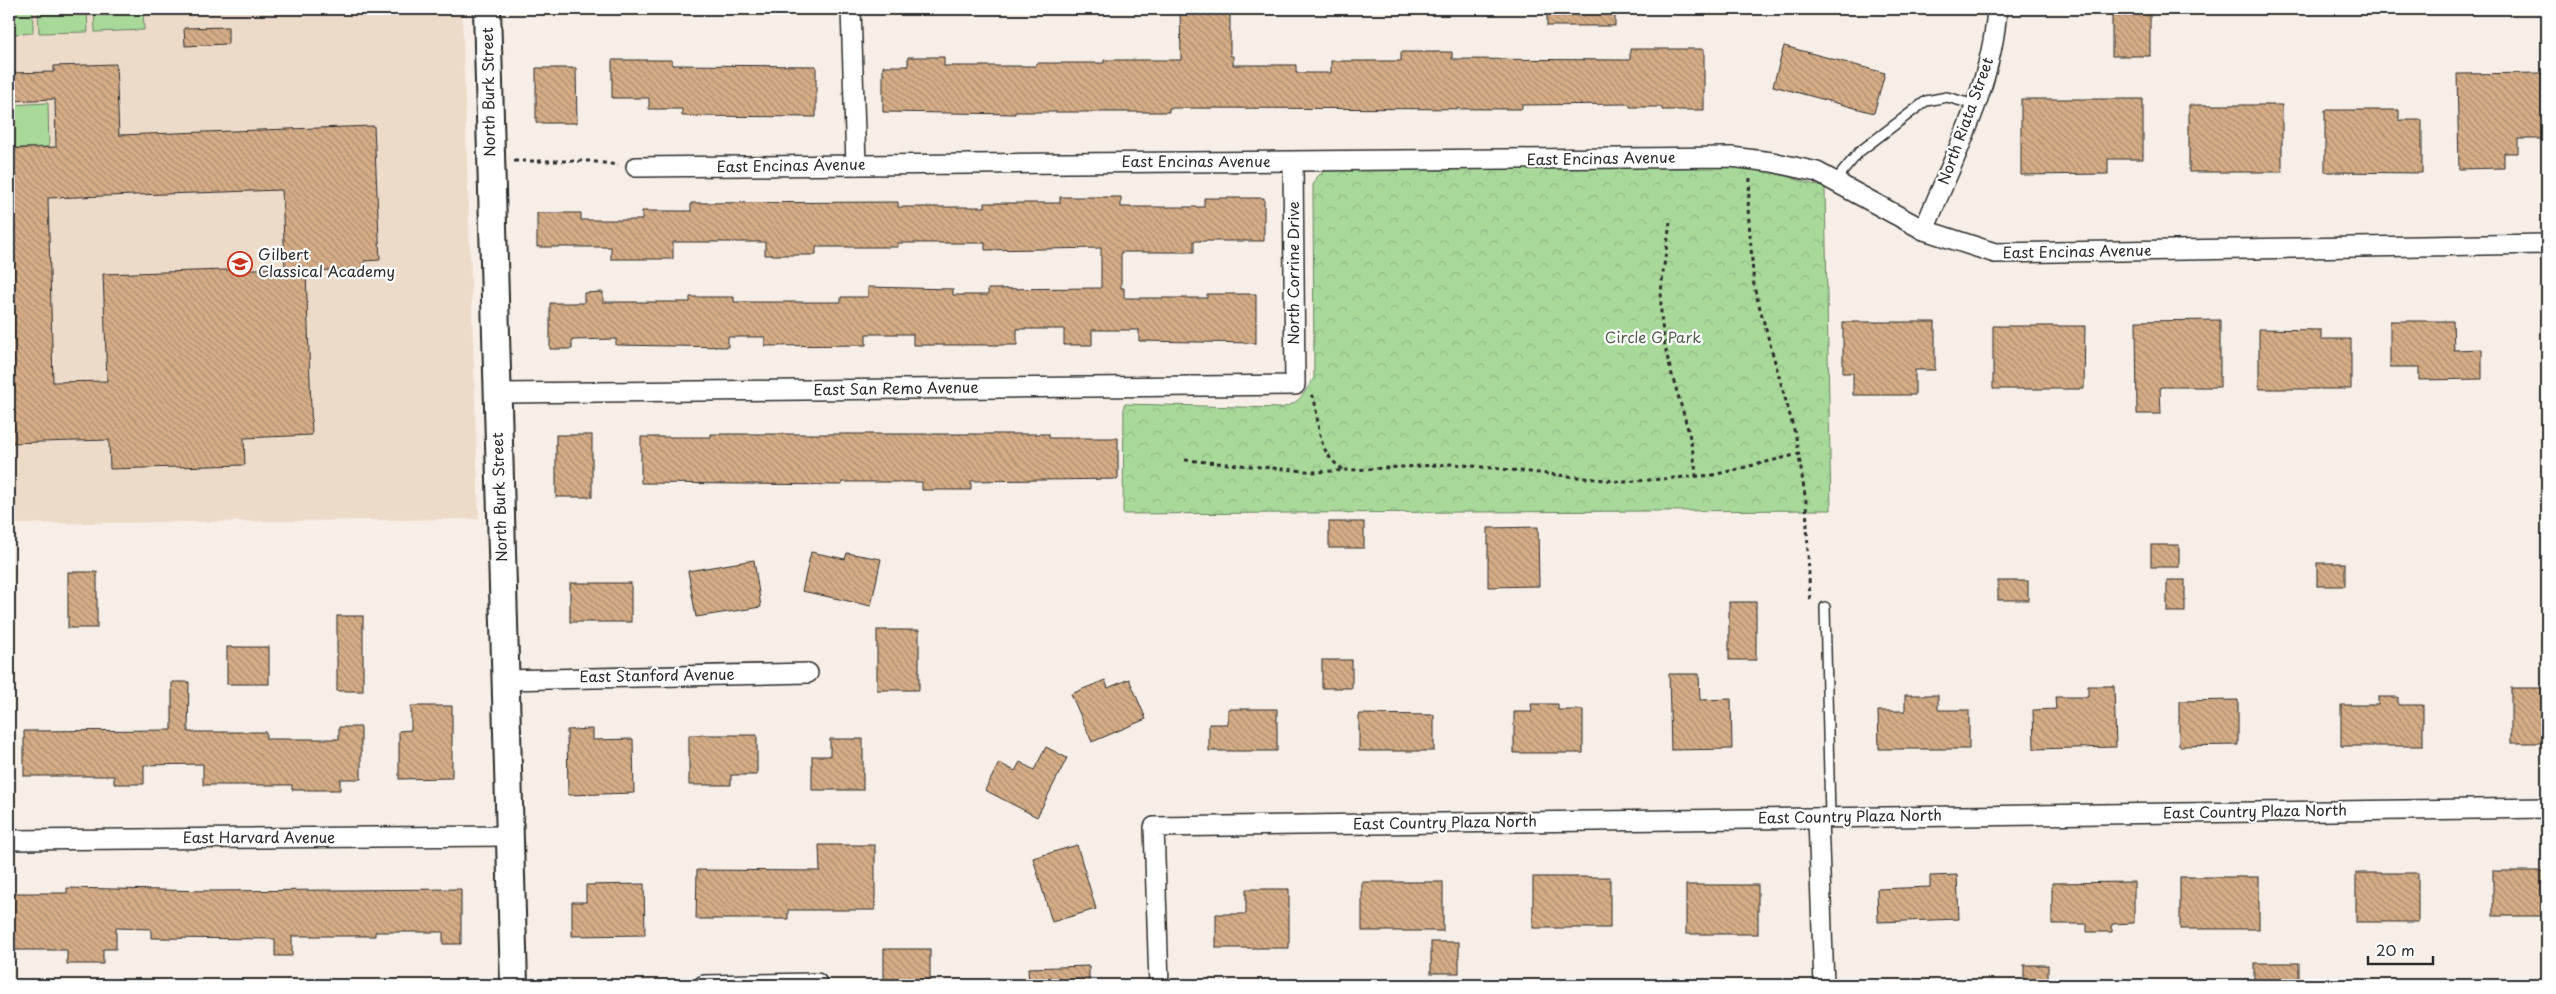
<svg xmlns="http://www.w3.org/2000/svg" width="2556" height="994" font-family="'Playpen Sans',sans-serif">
	<defs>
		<pattern id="park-crowns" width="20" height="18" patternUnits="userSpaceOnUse" patternTransform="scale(1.25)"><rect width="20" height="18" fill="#a8d99a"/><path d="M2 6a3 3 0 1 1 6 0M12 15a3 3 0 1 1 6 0" fill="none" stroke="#91ba85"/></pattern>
		<pattern id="building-back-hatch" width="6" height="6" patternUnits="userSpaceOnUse" patternTransform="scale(1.25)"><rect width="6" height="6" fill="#d5ad87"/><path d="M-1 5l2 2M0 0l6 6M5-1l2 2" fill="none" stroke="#ad8d6f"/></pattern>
	</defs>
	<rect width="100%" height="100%" fill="#f7efe7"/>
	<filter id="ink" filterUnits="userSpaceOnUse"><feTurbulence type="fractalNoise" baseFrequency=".02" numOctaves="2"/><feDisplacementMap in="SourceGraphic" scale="10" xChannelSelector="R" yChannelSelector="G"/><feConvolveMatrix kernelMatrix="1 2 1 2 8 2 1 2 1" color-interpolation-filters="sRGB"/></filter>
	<g filter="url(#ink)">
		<path fill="#eddbca" d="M9 9H462L479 519 9 524Z"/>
		<g fill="#a8d99a" stroke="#6a8262">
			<path d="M9 9H33V33L9 34Z"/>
			<path d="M38 9H87L88 32 39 33Z"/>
			<path d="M94 9H143L144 30 95 32Z"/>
			<path d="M48 103 49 147 9 148V105Z"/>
		</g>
		<path fill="url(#park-crowns)" stroke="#6a8262" d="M1734 165 1779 174 1825 188 1831 510 1123 514 1124 404 1280 408C1300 404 1303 394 1314 378L1313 185 1318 176 1327 170Z"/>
		<g fill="url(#building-back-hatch)" stroke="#2b2b2b" fill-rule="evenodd">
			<path d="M1180 9H1230V56H1233V65H1296V73H1331V61H1401V52H1452V59L1630 60V49H1704V110H1662V107H1630V104L1522 105V109L1169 108V112H1015V114L883 112V66H908V57H944V66H1036V63H1104V60H1181Z"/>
			<rect x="1547" y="9" width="68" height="17"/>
			<rect x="2112" y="9" width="38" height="47"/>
			<path d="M228 27V44L185 46 184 28Z"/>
			<path d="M1784 46 1885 73 1874 113 1773 86Z"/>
			<path d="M612 60H672V65L816 66V117L682 116V109H649V98H612Z"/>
			<path d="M116 64 119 135 374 126 380 260 364 261 365 269 306 271 312 435 244 438 245 465 110 469 109 440 9 443V149L56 147 55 99 9 101V73L54 72V66ZM282 190 285 268 103 274 107 381 53 382 48 198Z"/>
			<path d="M536 68H576L577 123H536Z"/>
			<path d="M2542 73 2543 88H2547V139H2518V153H2504V168L2459 169 2457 74Z"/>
			<path d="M2021 99H2143V159H2108V174L2021 175Z"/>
			<rect x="2189" y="105" width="93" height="67"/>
			<path d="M2325 110H2399V120H2422V173L2325 172Z"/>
			<path d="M1060 197H1121V207H1204V198H1264V241H1194V252H1121V288H1124V298H1207V294H1256V343L1139 341V330H1092V345H1064V329H1017V345H913V334H866V345L765 346V337H728V347L616 345V339L572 340V349H550V303H584V293L603 292V302H690V297H734V302H841V297H868V287L953 289V295H988V289L1101 288V248L985 250V243H898V247H816V255H765V242H673V259H611V247H537V213H581V220H642V211H691V203L898 202V207H985V203H1060Z"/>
			<path d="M2220 320V387H2160L2161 414H2137L2136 321Z"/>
			<path d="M2390 321H2453L2454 350 2482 349V379L2419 380V367H2390Z"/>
			<path d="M1843 322H1935V370H1915V395H1853V373H1843Z"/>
			<path d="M1993 326H2085L2084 389H1993Z"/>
			<path d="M2259 329 2321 330V339H2351V389H2259Z"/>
			<path d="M711 434H1049V438H1118V479L971 481V490H922V482H842V485L641 483V437H711Z"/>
			<rect x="556" y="435" width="36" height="62"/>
			<rect x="1329" y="522" width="35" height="26"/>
			<path d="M1538 527 1539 586 1488 587V528Z"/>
			<rect x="2151" y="545" width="28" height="22"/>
			<path d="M811 552 845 559 847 553 881 559 871 606 802 591Z"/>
			<path d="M754 560 761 607 696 617 688 571Z"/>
			<rect x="2317" y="563" width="28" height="23"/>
			<rect x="68" y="572" width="29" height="56"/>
			<rect x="2167" y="580" width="18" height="32"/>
			<rect x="1998" y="581" width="30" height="19"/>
			<rect x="570" y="583" width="61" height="39"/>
			<rect x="1729" y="602" width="27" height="58"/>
			<rect x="337" y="616" width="26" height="75"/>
			<rect x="877" y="630" width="42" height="60"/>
			<rect x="227" y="647" width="42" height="37"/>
			<rect x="1322" y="660" width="30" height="28"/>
			<path d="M1669 674H1699L1700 700 1731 699 1732 749 1671 750Z"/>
			<path d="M1129 679 1146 719 1092 742 1071 694 1105 680 1108 688Z"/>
			<path d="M172 682H189L188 732H266V739H339V727H361V779H340V790H292V785H203V764L144 765V784H114V776H24V731L172 730Z"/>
			<path d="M2088 686H2114L2116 747 2034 749 2033 710 2056 709 2055 697H2088Z"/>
			<rect x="2511" y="688" width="36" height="55"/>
			<path d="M1905 695H1938V710H1969V749H1879L1878 711H1905Z"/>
			<path d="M2378 697H2398V705H2423V746H2341V705H2378Z"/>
			<path d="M2238 700V745L2179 746V701Z"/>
			<path d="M1531 704H1558V710H1583V753H1514V712H1532Z"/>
			<path d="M411 706H452V778L399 779V731L411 730Z"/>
			<path d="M1228 709H1277V751H1209V724H1228Z"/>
			<path d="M1359 714 1434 715V751H1359Z"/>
			<path d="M593 729V740L633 739 634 793 568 795 567 730Z"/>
			<path d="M689 735H757V775H731V785H689Z"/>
			<path d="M830 739H863V790H812V756H830Z"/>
			<path d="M1046 747 1067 758 1037 817 985 790 999 763 1015 771 1020 762 1034 770Z"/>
			<path d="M819 845H875V910H788V919H696L697 870 820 871Z"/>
			<path d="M1077 845 1096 909 1052 922 1033 858Z"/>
			<rect x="2493" y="871" width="54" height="45"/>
			<rect x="2356" y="873" width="62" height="49"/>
			<path d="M1957 875 1959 919 1878 922 1877 889 1930 887V876Z"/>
			<rect x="1533" y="877" width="77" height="51"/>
			<rect x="2180" y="877" width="79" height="52"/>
			<rect x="1362" y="882" width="81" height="49"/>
			<path d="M2134 882V923L2112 924V932H2087V924H2052V883Z"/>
			<path d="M644 884 645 935 572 936V902H586V885Z"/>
			<rect x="1686" y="885" width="72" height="49"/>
			<path d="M67 888 210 891 461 889V944H443V932H375V936H292V956H275V939L151 938V929L116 928V949H103V964H67V950H9V893H67Z"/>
			<path d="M1246 889H1289V948H1216V914H1246Z"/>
			<rect x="1431" y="942" width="28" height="31"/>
			<rect x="884" y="949" width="46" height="36"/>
			<rect x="2254" y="963" width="45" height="22"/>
			<rect x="2024" y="965" width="24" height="20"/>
			<path d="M1089 966V985H1029L1028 968Z"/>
		</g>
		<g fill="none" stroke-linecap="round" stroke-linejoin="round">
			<defs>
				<g id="lane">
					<path d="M1835 181 1859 152 1926 101 1947 97 1975 105"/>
					<path d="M1825 607 1830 817"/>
				</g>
				<g id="street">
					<path d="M851 9 856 165"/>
					<path d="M636 167 1731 157 1772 162 1817 172 1924 230 1995 253 2547 244"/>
					<path d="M1924 230C1953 159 1992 86 1997 9"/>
					<path d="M497 393 1295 385 1293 162"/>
					<path d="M505 680 808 673"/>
					<path d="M1818 818 1824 985"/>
					<path d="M9 840 509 836"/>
					<path d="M704 985 817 983"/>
					<path d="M1159 985 1154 827 2547 808"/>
				</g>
				<path id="secondary" d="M487 9 514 985"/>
			</defs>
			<use href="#lane" stroke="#2b2b2b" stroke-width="12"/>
			<use href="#street" stroke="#2b2b2b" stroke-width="22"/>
			<use href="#secondary" stroke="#2b2b2b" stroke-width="30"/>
			<g stroke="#2b2b2b" stroke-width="3" stroke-dasharray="4 4" stroke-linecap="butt">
				<path d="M514 161H589L618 165"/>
				<path d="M1750 178 1748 208 1754 287 1796 437 1806 502 1810 602"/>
				<path d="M1670 222C1666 256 1658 290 1662 324 1666 375 1693 424 1696 477"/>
				<path d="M1311 395 1314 398C1320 427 1316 454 1346 471"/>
				<path d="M1185 460 1316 472 1454 464 1624 482 1713 475 1799 454"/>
			</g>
			<use href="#lane" stroke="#fff" stroke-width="9"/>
			<use href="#street" stroke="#fff" stroke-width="19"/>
			<use href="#secondary" stroke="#fff" stroke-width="26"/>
		</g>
	</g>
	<defs>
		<symbol id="school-ring" viewBox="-11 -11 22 22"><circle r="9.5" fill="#fff" stroke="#c8321e" stroke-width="1.5"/><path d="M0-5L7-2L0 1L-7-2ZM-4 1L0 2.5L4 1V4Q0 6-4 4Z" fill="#c8321e"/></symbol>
	</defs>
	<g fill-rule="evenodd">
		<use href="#school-ring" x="226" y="250" width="28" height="28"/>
	</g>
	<g text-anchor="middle" stroke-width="4.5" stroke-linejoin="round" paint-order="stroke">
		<g font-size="15" fill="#2b2b2b" stroke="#fff">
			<text transform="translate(489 92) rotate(-91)" y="5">North Burk Street</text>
			<text transform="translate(1966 121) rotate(-70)" y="5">North Riata Street</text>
			<text transform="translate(1601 159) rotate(-1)" y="5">East Encinas Avenue</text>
			<text x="1196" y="167">East Encinas Avenue</text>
			<text transform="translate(791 166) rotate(-1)" y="5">East Encinas Avenue</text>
			<text transform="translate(2077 252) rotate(-1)" y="5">East Encinas Avenue</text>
			<text transform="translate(1294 273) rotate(-90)" y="5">North Corrine Drive</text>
			<text transform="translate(896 389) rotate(-1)" y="5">East San Remo Avenue</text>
			<text transform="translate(500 497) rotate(-92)" y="5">North Burk Street</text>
			<text transform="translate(657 676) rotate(-1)" y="5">East Stanford Avenue</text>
			<text transform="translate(2255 812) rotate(-1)" y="5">East Country Plaza North</text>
			<text transform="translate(1850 817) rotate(-1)" y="5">East Country Plaza North</text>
			<text transform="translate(1445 823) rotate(-1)" y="5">East Country Plaza North</text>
			<text x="259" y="843">East Harvard Avenue</text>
		</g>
		<g font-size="15" fill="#2b2b2b" stroke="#fff" text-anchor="start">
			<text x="258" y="260">Gilbert<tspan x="258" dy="17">Classical Academy</tspan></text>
		</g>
		<g font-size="15" fill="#505f4c" stroke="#fff">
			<text x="1653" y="343">Circle G Park</text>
		</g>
	</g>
	<rect width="2556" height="994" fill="none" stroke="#fff" stroke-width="30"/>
	<rect x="15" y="15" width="2526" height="964" fill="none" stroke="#2b2b2b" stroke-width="2" filter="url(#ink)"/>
	<path d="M2368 956v8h65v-8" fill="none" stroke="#2b2b2b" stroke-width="2.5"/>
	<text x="2376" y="956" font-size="15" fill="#2b2b2b" stroke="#ffffff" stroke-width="4" paint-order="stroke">20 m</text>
</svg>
